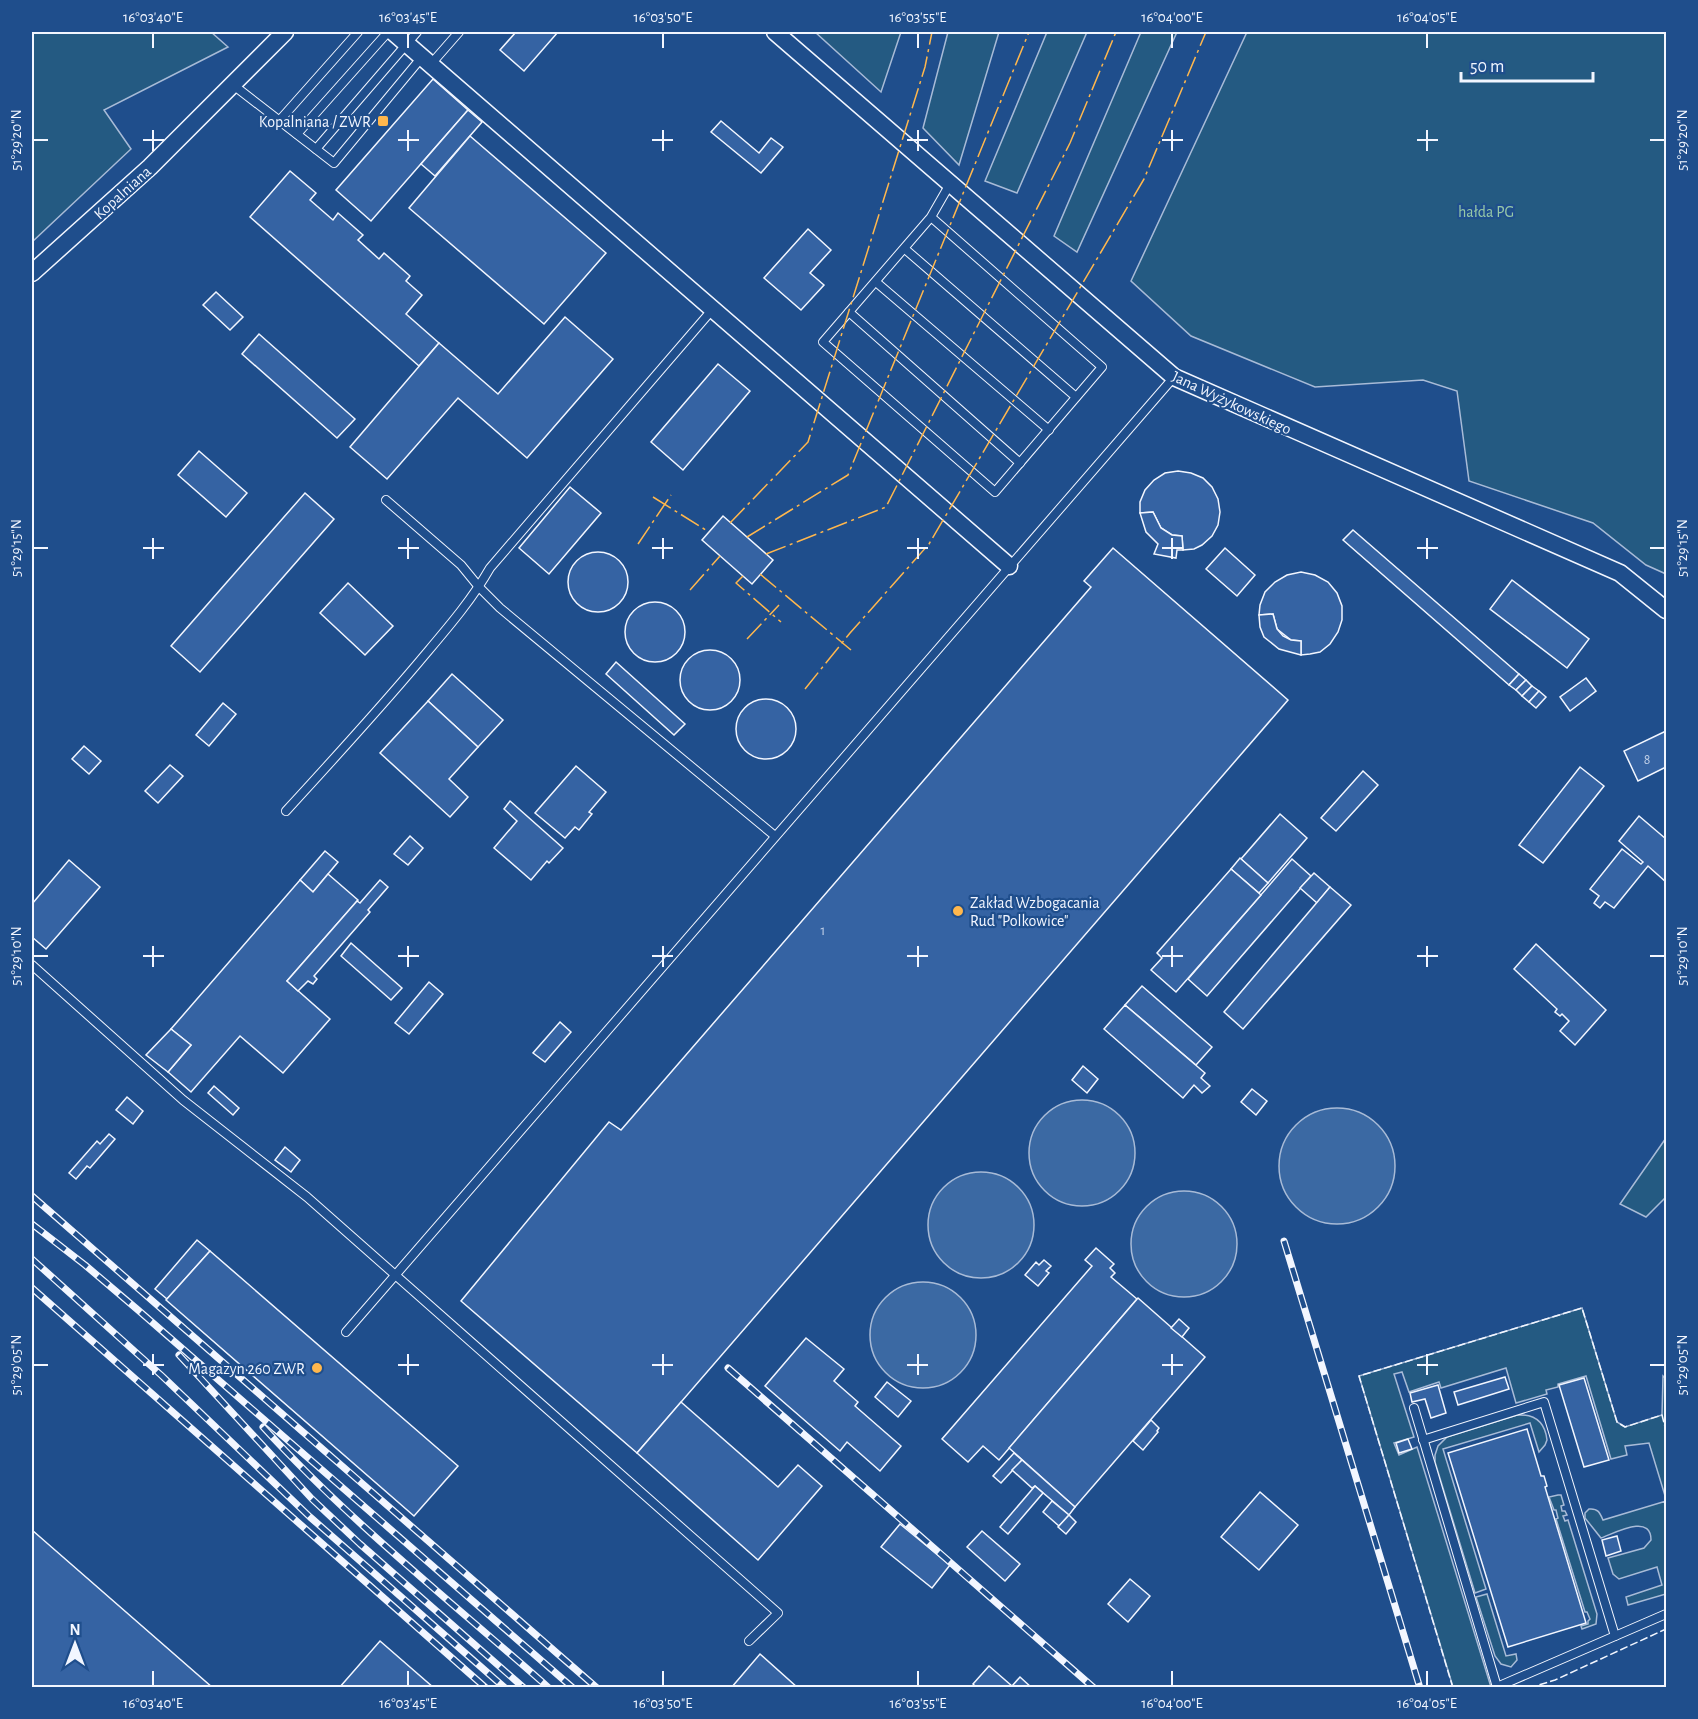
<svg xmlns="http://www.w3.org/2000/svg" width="1698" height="1719" font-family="'Alegreya Sans',sans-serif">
	<rect width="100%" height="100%" fill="#1f4e8c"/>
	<g fill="#245a82" stroke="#a8bbd7" stroke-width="1.5">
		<path d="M32 32H211L228 47 104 110 131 149 32 242Z"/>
		<path d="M815 32H901L881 92Z"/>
		<path d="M948 32H999L959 165 923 128Z"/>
		<path d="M1047 32H1087L1017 193 985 181Z"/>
		<path d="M1141 32H1177L1077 252 1054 236Z"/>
		<path d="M1247 32H1666V574L1646 565 1593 523 1469 481 1457 391 1423 380 1315 387 1191 336 1131 281Z"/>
		<path d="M1666 1138V1197L1646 1217 1620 1204Z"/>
		<path d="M1582 1308 1617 1422 1625 1427 1662 1415 1663 1376 1666 1379V1499L1649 1443 1625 1446 1627 1455 1611 1459 1586 1376 1558 1384V1387L1546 1390 1547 1394 1516 1403 1506 1368 1441 1388 1439 1382 1409 1392 1402 1372 1394 1374 1414 1437 1394 1443 1399 1455 1417 1447 1491 1687H1453L1359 1376Z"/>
		<path d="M1517 1415C1534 1414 1545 1422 1547 1440L1545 1445 1539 1452 1530 1423 1443 1449 1486 1589 1475 1593 1435 1462V1455L1438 1446 1447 1437Z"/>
		<path d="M1558 1495H1561L1564 1505 1561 1506 1562 1511H1565L1567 1515 1563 1516 1565 1521 1568 1520 1597 1614 1596 1624 1582 1629 1581 1626 1588 1624V1621L1590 1619 1587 1612H1585L1556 1519 1558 1518 1556 1510H1554L1549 1497Z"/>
		<path d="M1666 1501V1594L1628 1605 1626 1597 1662 1585 1657 1567 1619 1579 1613 1574 1608 1558 1644 1548 1651 1540C1651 1513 1615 1533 1601 1538L1585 1518V1513L1589 1509C1598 1508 1600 1513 1603 1520Z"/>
		<path d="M1487 1594 1506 1656 1516 1654 1517 1660 1511 1667 1501 1664 1495 1656 1476 1597Z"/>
	</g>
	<g fill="#3b69a3" stroke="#a8bbd7" stroke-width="1.5">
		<circle cx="1082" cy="1153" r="53"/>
		<circle cx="1337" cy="1166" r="58"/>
		<circle cx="981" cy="1225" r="53"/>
		<circle cx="1184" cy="1244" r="53"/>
		<circle cx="923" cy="1335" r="53"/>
	</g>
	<g fill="#3563a3" stroke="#f2f6ff" stroke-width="1.5">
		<path d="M516 32H558L524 71 500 50Z"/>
		<path d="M433 79 468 110 371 221 336 190Z"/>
		<path d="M468 110 482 122 435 176 421 164Z"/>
		<path d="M721 121 759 153 771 138 783 147 761 173 711 132Z"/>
		<path d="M470 136 606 253 544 324 409 208Z"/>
		<path d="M290 171 316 193 310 200 333 220 338 213 363 235 358 240 379 259 384 253 410 276 406 281 422 295 406 314 439 343 419 366 250 217Z"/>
		<path d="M808 229 831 250 810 273 824 285 801 310 764 278Z"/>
		<path d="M216 292 243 317 230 330 203 305Z"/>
		<path d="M565 317 613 359 527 458 458 398 387 479 350 447 439 343 498 394Z"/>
		<path d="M259 334 355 419 337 438 242 354Z"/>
		<path d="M718 364 750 391 683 470 651 442Z"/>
		<path d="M199 451 247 493 226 517 178 475Z"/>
		<path d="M1178 471 1191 473 1203 478 1212 487 1218 499 1220 512 1218 525 1212 536 1202 545 1194 549 1183 550 1182 536 1172 535 1161 528 1153 512 1140 513V502L1145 490 1154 480 1165 473Z"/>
		<path d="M570 487 601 513 549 574 519 548Z"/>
		<path d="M305 493 334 519 200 672 171 646Z"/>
		<path d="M1153 512 1161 528 1172 535 1182 536 1183 550H1177L1176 558 1154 554 1158 544 1146 532 1140 513Z"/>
		<path d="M723 516 773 560 752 584 702 540Z"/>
		<path d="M1353 530 1519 674 1509 685 1343 540Z"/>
		<path d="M1113 548 1288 700 637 1453 461 1301 609 1122 621 1130 1091 587 1084 581Z"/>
		<path d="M1225 548 1255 575 1237 596 1206 569Z"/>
		<circle cx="598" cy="582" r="30"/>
		<path d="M1301 572 1315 575 1328 582 1337 593 1342 606V620L1338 632 1330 644 1320 652 1310 654 1301 655V641L1291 640 1277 629 1273 614 1259 615 1260 605 1265 592 1275 582 1287 575Z"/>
		<path d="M1512 580 1589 639 1567 668 1490 609Z"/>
		<path d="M348 583 393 626 365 655 320 613Z"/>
		<circle cx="655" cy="632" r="30"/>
		<path d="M1273 614 1277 629 1283 636 1291 640 1301 641V655L1279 649 1264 637 1260 627 1259 615Z"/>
		<circle cx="710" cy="680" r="30"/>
		<path d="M616 662 685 724 674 735 606 674Z"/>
		<path d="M452 674 503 720 478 747 428 701Z"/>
		<path d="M1519 674 1526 680 1516 690 1509 685Z"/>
		<path d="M1586 678 1596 691 1570 711 1560 697Z"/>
		<path d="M1526 680 1532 686 1522 696 1516 690Z"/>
		<path d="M1532 686 1539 691 1529 702 1522 696Z"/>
		<path d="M1539 691 1546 697 1536 708 1529 702Z"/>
		<circle cx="766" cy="729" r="30"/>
		<path d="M428 701 478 747 449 779 468 797 450 817 380 753Z"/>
		<path d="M223 703 236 714 209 746 196 735Z"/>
		<path d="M1666 731V767L1638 781 1624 751Z"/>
		<path d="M84 746 101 761 89 774 72 759Z"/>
		<path d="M170 765 183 776 158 803 145 791Z"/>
		<path d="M576 766 606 792 589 812 592 814 579 830 575 827 565 838 535 813Z"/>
		<path d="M1580 767 1604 786 1543 863 1519 845Z"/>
		<path d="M1363 771 1378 785 1336 831 1321 818Z"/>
		<path d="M510 801 563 848 549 863 547 861 531 880 494 848 517 821 504 809Z"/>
		<path d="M1280 814 1307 838 1268 883 1241 859Z"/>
		<path d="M1639 816 1666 839V882L1648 866 1614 908 1605 902 1600 908 1594 903 1599 896 1590 889 1622 849 1641 864 1643 862 1619 841Z"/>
		<path d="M410 836 423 848 408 865 394 854Z"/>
		<path d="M325 851 338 862 313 892 300 880Z"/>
		<path d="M1240 858 1268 883 1259 893 1231 869Z"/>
		<path d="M1292 859 1311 876 1207 996 1188 979Z"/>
		<path d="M69 860 100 887 46 949 32 937V904Z"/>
		<path d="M1231 869 1261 895 1176 992 1151 970 1162 958 1157 953Z"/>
		<path d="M1314 873 1330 887 1317 903 1300 888Z"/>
		<path d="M328 874 358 900 287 981 330 1019 283 1073 240 1036 191 1092 168 1072 191 1045 171 1029 300 880 313 892Z"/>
		<path d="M380 880 388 887 368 910 370 912 314 976 317 979 313 984 308 981 298 991 287 981 357 901 360 903Z"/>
		<path d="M1330 887 1351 905 1243 1029 1224 1012Z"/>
		<path d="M351 943 402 988 391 1000 341 956Z"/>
		<path d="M1536 944 1606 1010 1575 1045 1560 1031 1569 1021 1562 1014 1560 1016 1555 1012 1557 1009 1514 969Z"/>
		<path d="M429 982 443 994 409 1034 395 1023Z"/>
		<path d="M1142 986 1212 1047 1196 1065 1125 1005Z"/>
		<path d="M1125 1005 1205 1073 1201 1078 1210 1086 1202 1093 1194 1085 1183 1098 1104 1029Z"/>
		<path d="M560 1022 571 1032 545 1062 533 1053Z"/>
		<path d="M171 1029 191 1045 168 1072 146 1055Z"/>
		<path d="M1083 1066 1098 1079 1087 1093 1072 1080Z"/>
		<path d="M214 1086 239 1108 233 1115 208 1093Z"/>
		<path d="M1252 1089 1267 1101 1256 1115 1241 1102Z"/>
		<path d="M127 1097 143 1111 133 1124 116 1110Z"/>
		<path d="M109 1134 115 1139 90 1168 87 1166 76 1179 69 1173 97 1141 100 1144Z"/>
		<path d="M285 1147 300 1160 291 1172 275 1160Z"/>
		<path d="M197 1240 210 1251 167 1299 155 1289Z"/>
		<path d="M1096 1248 1114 1264 1110 1268 1115 1273 1111 1277 1137 1299 999 1460 983 1446 968 1462 942 1439 1092 1266 1085 1260Z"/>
		<path d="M210 1251 458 1466 414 1516 166 1300Z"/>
		<path d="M1044 1260 1051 1266 1046 1271 1049 1273 1038 1286 1025 1275 1036 1262 1039 1265Z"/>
		<path d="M1138 1298 1205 1357 1075 1507 1009 1448Z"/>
		<path d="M1179 1319 1189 1328 1182 1337 1171 1328Z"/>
		<path d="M806 1338 844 1369 834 1381 858 1402 855 1406 901 1446 880 1471 847 1442 840 1451 765 1386Z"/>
		<path d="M1505 1377 1509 1389 1458 1405 1454 1392Z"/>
		<path d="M1584 1378 1609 1460 1584 1467 1559 1385Z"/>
		<path d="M887 1382 911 1401 898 1417 875 1397Z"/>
		<path d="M1438 1385 1446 1413 1431 1418 1425 1399 1412 1402 1410 1393Z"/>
		<path d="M681 1402 778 1487 798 1465 822 1486 758 1560 637 1453Z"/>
		<path d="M1151 1420 1159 1428 1157 1431 1158 1432 1143 1450 1133 1441Z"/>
		<path d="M1527 1429 1541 1476H1544L1547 1486 1545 1487 1586 1623 1508 1647 1448 1453Z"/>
		<path d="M1408 1439 1412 1449 1399 1453 1396 1443Z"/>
		<path d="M1014 1453 1022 1460 1001 1483 993 1476Z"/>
		<path d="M1022 1460 1075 1507 1069 1515 1035 1486 1032 1488 1012 1470Z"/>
		<path d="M1035 1486 1043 1493 1008 1534 1000 1527Z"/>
		<path d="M1260 1492 1298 1525 1259 1570 1221 1537Z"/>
		<path d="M1052 1501 1069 1515 1059 1526 1043 1512Z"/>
		<path d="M1069 1515 1076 1522 1066 1534 1058 1527Z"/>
		<path d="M900 1524 950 1565 932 1588 881 1547Z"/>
		<path d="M32 1530 213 1688H32Z"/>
		<path d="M982 1531 1020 1564 1005 1581 967 1547Z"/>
		<path d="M1617 1536 1621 1551 1606 1556 1602 1540Z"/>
		<path d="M1130 1579 1150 1596 1128 1622 1108 1604Z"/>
		<path d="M380 1641 434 1688H339Z"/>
		<path d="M760 1654 798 1688H731Z"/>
		<path d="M989 1666 1012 1686 1020 1677 1032 1688H977L973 1684Z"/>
	</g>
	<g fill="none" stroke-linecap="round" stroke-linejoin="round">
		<defs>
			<g id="service">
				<path d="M431 64 459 32"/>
				<path d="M232 84 334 163 422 57"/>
				<path d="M279 121 358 32"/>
				<path d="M297 134 388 32"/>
				<path d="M316 149 417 32"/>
				<path d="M931 217 1102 367 995 492 823 342 931 217 950 184"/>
				<path d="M905 249 1076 397"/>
				<path d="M876 282 1049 430"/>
				<path d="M849 312 1020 463"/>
				<path d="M386 500 461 565 479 587 500 608 775 836"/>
				<path d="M286 811C331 762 375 714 418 663 444 632 470 603 490 568L712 310"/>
				<path d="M32 965 183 1100 307 1197 778 1613 749 1641"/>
				<path d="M346 1332 1174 377"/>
				<path d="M1414 1408 1497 1687 1666 1614"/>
				<path d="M1423 1440 1544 1402 1615 1636"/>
			</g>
			<g id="minor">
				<path d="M393 32 1009 566"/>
				<path d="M775 32 1174 377 1620 573 1666 610"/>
				<path d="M32 273 150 167 285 32"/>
			</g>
		</defs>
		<use href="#service" stroke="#f2f6ff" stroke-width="10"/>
		<use href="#minor" stroke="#f2f6ff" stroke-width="19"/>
		<use href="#service" stroke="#1f4e8c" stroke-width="8"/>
		<use href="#minor" stroke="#1f4e8c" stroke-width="16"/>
		<defs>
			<g id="rail">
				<path d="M32 1196 597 1688"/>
				<path d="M32 1224 85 1265 138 1310 573 1688"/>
				<path d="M1284 1241 1420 1688"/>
				<path d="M32 1259 161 1375 310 1517 505 1688"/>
				<path d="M32 1288 486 1688"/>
				<path d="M179 1355 312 1499 360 1544 524 1688"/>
				<path d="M728 1368 1094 1688"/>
				<path d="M263 1427C350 1522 452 1602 549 1688"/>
			</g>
		</defs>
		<use href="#rail" stroke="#f2f6ff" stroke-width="7"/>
		<use href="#rail" stroke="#1f4e8c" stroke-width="4.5" stroke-dasharray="14" stroke-linecap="butt"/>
		<g stroke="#f2f6ff" stroke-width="1.5" stroke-dasharray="8 3" stroke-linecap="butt">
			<path d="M1453 1688 1359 1376 1582 1308 1617 1422 1625 1427 1662 1415 1666 1431"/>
			<path d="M1529 1688 1555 1680 1666 1629"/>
		</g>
		<g stroke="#ffb74d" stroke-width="1.5" stroke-dasharray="21 4.5 3 4.5" stroke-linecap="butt">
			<path d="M653 497 709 532"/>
			<path d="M730 523 808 442 925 67 932 32"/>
			<path d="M747 537 848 475 1029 32"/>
			<path d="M638 544 671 495"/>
			<path d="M766 554 886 507 1070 143 1116 32"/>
			<path d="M760 574 851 650"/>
			<path d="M743 576 736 583 781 622"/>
			<path d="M690 590 720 556"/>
			<path d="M747 639 779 605"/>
			<path d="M805 689 850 633 929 544 1144 179 1206 32"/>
		</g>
	</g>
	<path fill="none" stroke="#f2f6ff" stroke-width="2" d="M153 33V48M408 33V48M663 33V48M918 33V48M1172 33V48M1427 33V48M153 130V151M408 130V151M663 130V151M918 130V151M1172 130V151M1427 130V151M33 140H48M143 140H164M398 140H419M652 140H673M907 140H928M1162 140H1183M1417 140H1438M1650 140H1665M153 538V559M408 538V559M663 538V559M918 538V559M1172 538V559M1427 538V559M33 548H48M143 548H164M398 548H419M652 548H673M907 548H928M1162 548H1183M1417 548H1438M1650 548H1665M153 946V967M408 946V967M663 946V967M918 946V967M1172 946V967M1427 946V967M33 956H48M143 956H164M398 956H419M652 956H673M907 956H928M1162 956H1183M1417 956H1438M1650 956H1665M153 1354V1375M408 1354V1375M663 1354V1375M918 1354V1375M1172 1354V1375M1427 1354V1375M33 1365H48M143 1365H164M398 1365H419M652 1365H673M907 1365H928M1162 1365H1183M1417 1365H1438M1650 1365H1665M153 1671V1686M408 1671V1686M663 1671V1686M918 1671V1686M1172 1671V1686M1427 1671V1686"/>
	<g fill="#ffb74d" stroke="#1f4e8c" stroke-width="2">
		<rect x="377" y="115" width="12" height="12" rx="3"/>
		<circle cx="958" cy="911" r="6"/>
		<circle cx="317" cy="1368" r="6"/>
	</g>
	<g text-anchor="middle" stroke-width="4.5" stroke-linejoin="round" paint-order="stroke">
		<g font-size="14" fill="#c3d1e8">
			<text x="1647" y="764">8</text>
			<text x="823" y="935">1</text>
		</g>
		<g font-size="16" fill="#f2f6ff" stroke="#1f4e8c" text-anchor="end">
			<text x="371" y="127">Kopalniana / ZWR</text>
			<text x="970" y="908" text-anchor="start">Zakład Wzbogacania<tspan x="970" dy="18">Rud "Polkowice"</tspan></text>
			<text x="305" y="1374">Magazyn 260 ZWR</text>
		</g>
		<g font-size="16" fill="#f2f6ff" stroke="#1f4e8c">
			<text transform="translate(122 192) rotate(-42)" y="6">Kopalniana</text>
			<text transform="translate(1232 402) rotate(25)" y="6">Jana Wyżykowskiego</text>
		</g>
		<g font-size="16" fill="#97c8a6" stroke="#1f4e8c">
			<text x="1486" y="217">hałda PG</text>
		</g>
	</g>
	<rect width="1698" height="1719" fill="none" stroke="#1f4e8c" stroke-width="66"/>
	<g transform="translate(75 1644)" stroke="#1f4e8c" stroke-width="4.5" paint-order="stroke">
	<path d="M0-4.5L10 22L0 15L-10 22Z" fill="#f2f6ff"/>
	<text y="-9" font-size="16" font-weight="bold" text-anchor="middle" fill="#f2f6ff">N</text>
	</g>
	<path d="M1461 72v9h132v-9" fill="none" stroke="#f2f6ff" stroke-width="3"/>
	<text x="1470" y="72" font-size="18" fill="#f2f6ff" stroke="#1f4e8c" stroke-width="4.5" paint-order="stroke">50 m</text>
	<rect x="33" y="33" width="1632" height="1653" fill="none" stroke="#f2f6ff" stroke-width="2"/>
	<g font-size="15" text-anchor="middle" fill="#f2f6ff">
		<text x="153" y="22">16°03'40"E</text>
		<text x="408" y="22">16°03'45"E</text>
		<text x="663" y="22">16°03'50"E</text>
		<text x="918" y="22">16°03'55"E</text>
		<text x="1172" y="22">16°04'00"E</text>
		<text x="1427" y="22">16°04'05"E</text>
		<text transform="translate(16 140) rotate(-90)" y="5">51°29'20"N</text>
		<text transform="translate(1682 140) rotate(-90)" y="5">51°29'20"N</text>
		<text transform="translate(16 548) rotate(-90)" y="5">51°29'15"N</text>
		<text transform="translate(1682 548) rotate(-90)" y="5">51°29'15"N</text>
		<text transform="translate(16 956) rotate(-90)" y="5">51°29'10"N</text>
		<text transform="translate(1682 956) rotate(-90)" y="5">51°29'10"N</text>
		<text transform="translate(16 1365) rotate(-90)" y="5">51°29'05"N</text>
		<text transform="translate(1682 1365) rotate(-90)" y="5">51°29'05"N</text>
		<text x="153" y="1708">16°03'40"E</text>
		<text x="408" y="1708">16°03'45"E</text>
		<text x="663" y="1708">16°03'50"E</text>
		<text x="918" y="1708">16°03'55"E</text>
		<text x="1172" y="1708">16°04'00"E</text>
		<text x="1427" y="1708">16°04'05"E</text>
	</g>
</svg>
